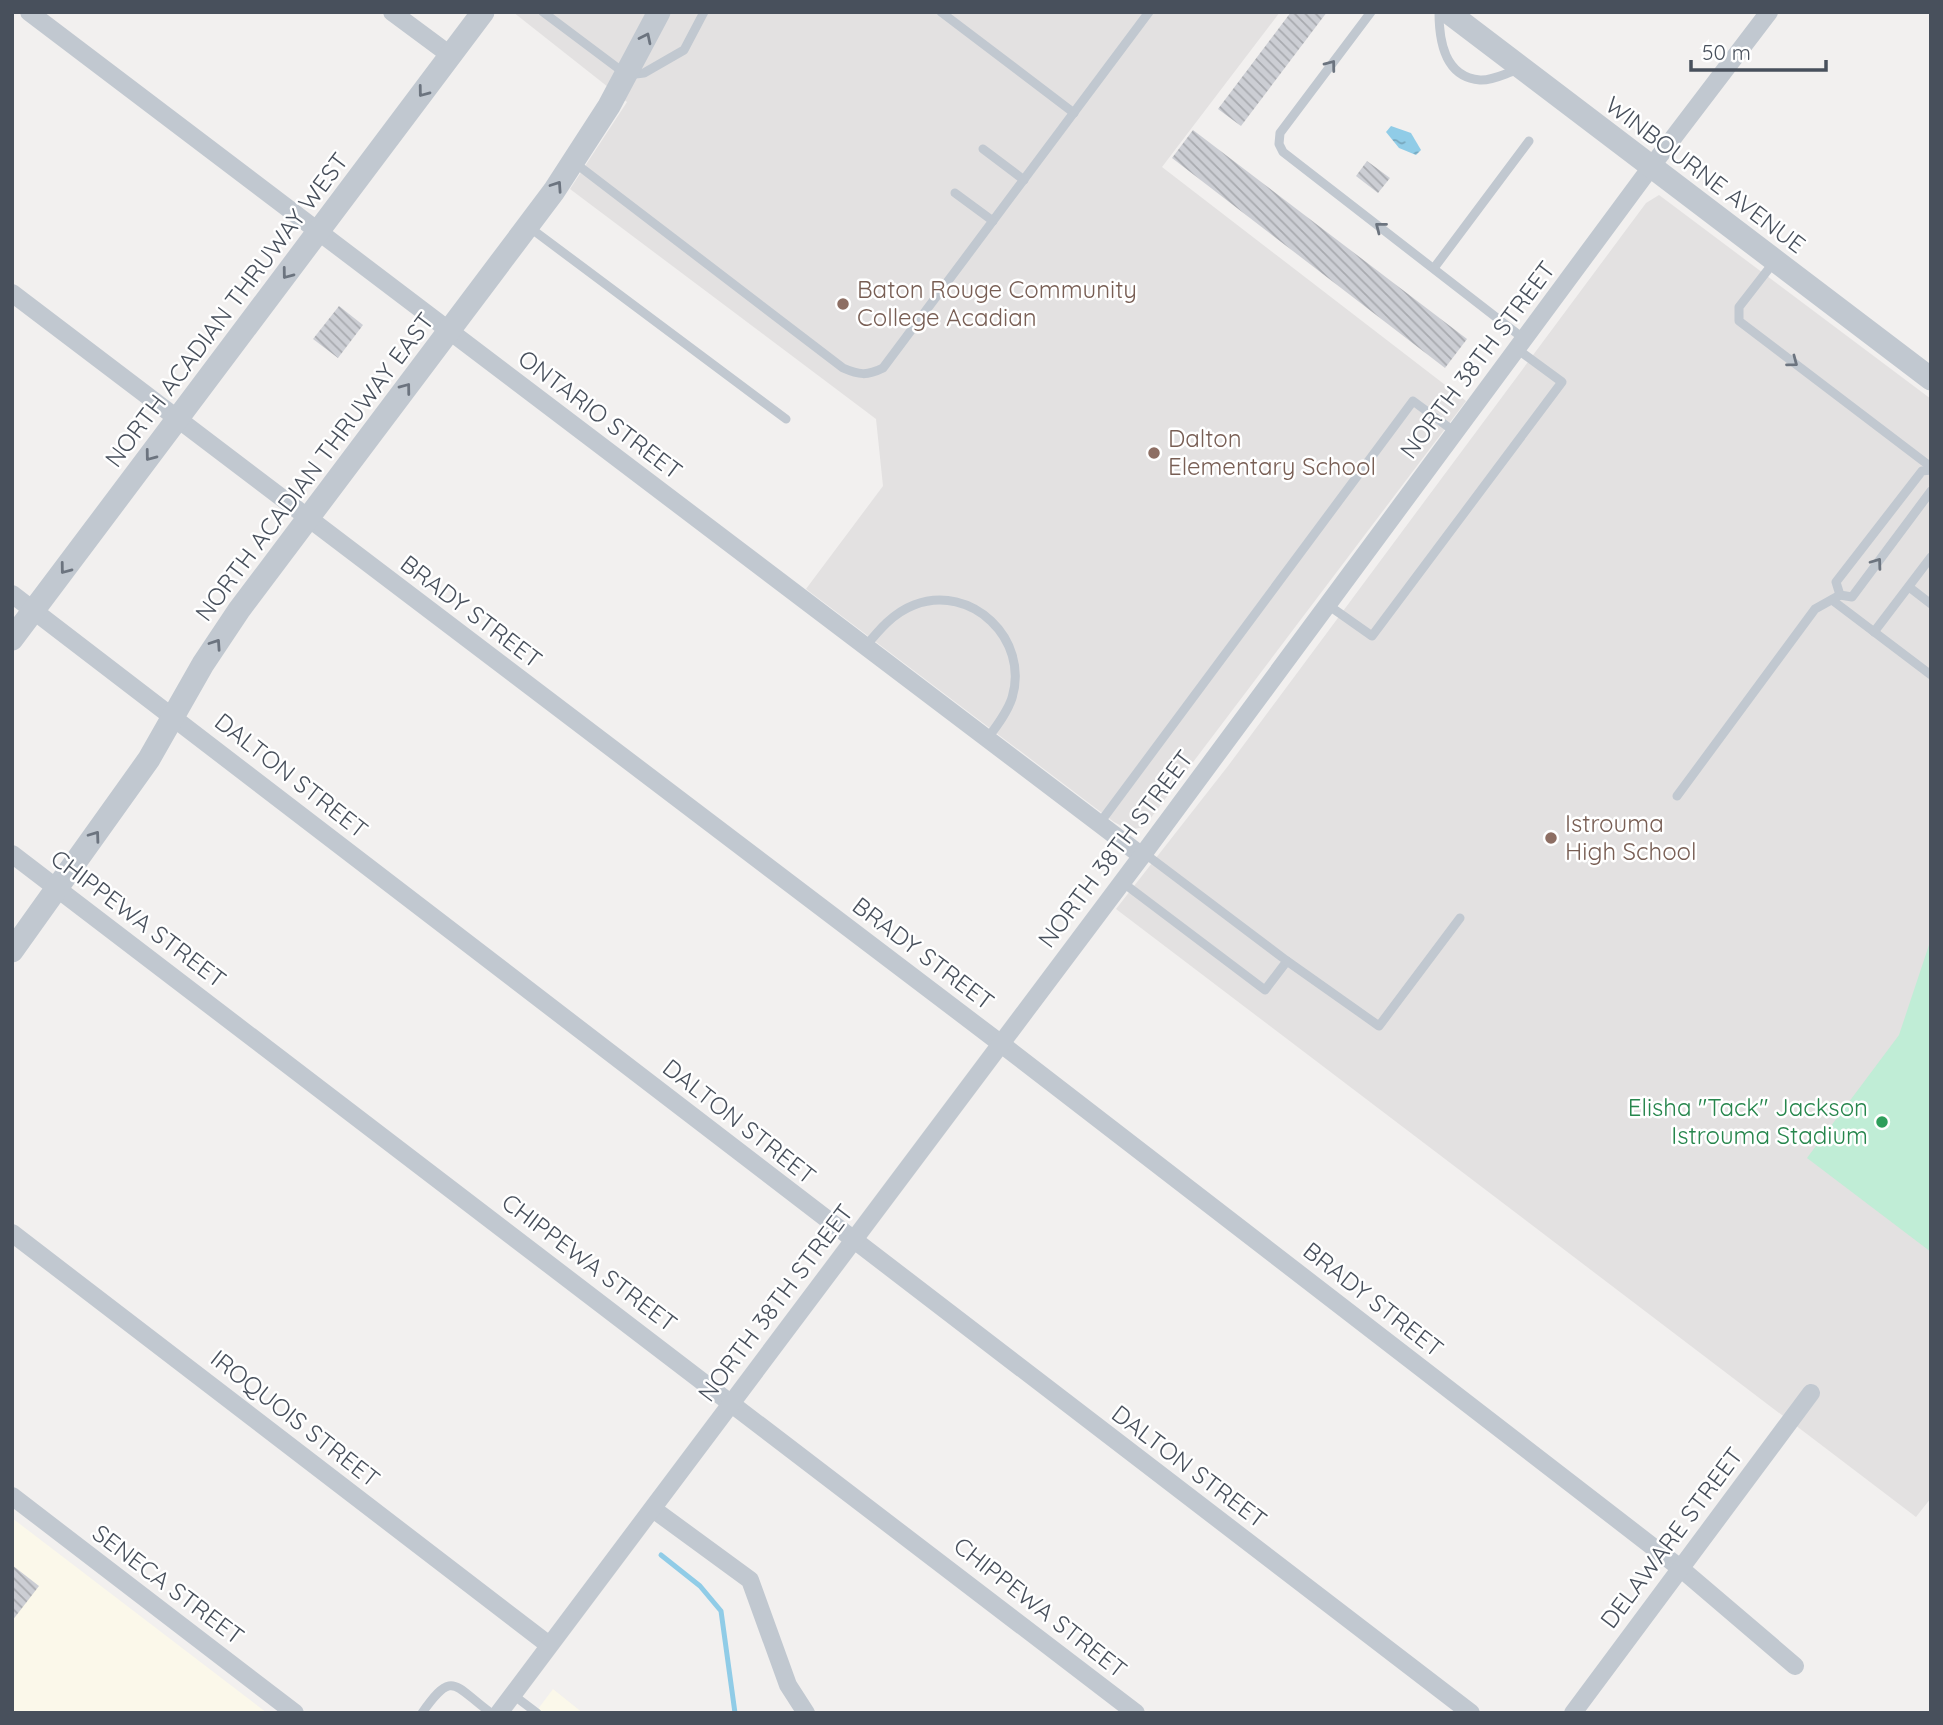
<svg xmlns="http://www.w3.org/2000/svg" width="1943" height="1725" font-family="Quicksand,sans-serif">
	<defs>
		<pattern id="water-ripples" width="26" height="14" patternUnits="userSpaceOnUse" patternTransform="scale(1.75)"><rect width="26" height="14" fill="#90cce7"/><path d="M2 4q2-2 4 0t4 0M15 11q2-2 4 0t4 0" fill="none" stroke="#78a8be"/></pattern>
		<pattern id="building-back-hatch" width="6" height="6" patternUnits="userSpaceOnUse" patternTransform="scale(1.75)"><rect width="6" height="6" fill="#ccced4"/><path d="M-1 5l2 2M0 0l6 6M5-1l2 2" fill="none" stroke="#a8aaaf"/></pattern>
	</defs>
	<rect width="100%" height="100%" fill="#f2f0ef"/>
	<g fill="#fbf8ea">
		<path d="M12 1518 267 1713H12Z"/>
		<path d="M553 1689 583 1713H535Z"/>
	</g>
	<g fill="#e3e1e1">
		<path d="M513 12H1280L1162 167 1466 401 1144 827 1129 830 1114 822 806 589 883 486 876 419 570 189 627 102Z"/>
		<path d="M1659 195 1931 399V1498L1916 1517 1116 909 1228 766 1646 203Z"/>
	</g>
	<path fill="#c0edd6" d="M1931 939V1252L1807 1158 1899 1035Z"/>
	<path fill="url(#water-ripples)" d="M1391 126 1411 133 1421 150 1416 155 1399 148 1386 132Z"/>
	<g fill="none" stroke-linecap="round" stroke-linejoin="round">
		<path stroke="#90cce7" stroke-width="5" d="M661 1555 700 1586 721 1611 735 1713"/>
	</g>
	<g fill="url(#building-back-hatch)">
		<path d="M1291 12H1327L1241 126 1218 109Z"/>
		<path d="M1193 130 1467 339 1445 368 1172 158Z"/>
		<path d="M1367 161 1390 178 1378 193 1356 176Z"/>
		<path d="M339 306 363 325 338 358 313 339Z"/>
		<path d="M12 1565 39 1586 12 1621Z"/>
	</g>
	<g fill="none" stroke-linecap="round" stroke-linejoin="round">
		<g stroke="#c1c8d0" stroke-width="9">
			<path d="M543 12 627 75 644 73 684 50 704 12"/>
			<path d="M941 12 1074 113"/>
			<path d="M1371 12 1280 133 1279 144 1283 152 1524 339"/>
			<path d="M1439 12C1439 40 1444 77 1480 80 1492 81 1506 73 1517 70"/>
			<path d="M983 149 1024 180"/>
			<path d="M575 163 843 368C859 375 867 376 883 368L1149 12"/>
			<path d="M955 193 993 221"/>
			<path d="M529 227 786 419"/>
			<path d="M1774 262 1739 307V321L1931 467"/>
			<path d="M1434 268 1529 141"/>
			<path d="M1931 470 1922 471 1836 582 1840 595 1852 597 1931 491"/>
			<path d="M1909 587 1931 604"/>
			<path d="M1832 600 1931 675"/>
			<path d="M1328 605 1372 636 1562 382 1517 349"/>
			<path d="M1874 632 1931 557"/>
			<path d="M865 647C879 630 893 613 914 605 971 583 1030 639 1012 698 1007 713 996 727 987 739"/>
			<path d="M1677 796 1815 609 1840 595"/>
			<path d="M1099 824 1413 401 1455 432"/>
			<path d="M1122 882 1265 990 1287 961 1144 853"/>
			<path d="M1287 961 1379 1026 1460 918"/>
			<path d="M512 1694 537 1713"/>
			<path d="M422 1713C453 1669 453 1685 491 1713"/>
		</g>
		<g stroke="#c1c8d0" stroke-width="18">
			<path d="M29 12 1142 856"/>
			<path d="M392 12 450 55"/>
			<path d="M12 293 1000 1043 1679 1567 1795 1666"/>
			<path d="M12 594 1471 1713"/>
			<path d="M12 854 1136 1713"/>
			<path d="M12 1233 549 1645"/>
			<path d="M12 1496 295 1713"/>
			<path d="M653 1509 750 1580 788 1685 806 1713"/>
			<path d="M499 1713 1144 853 1651 167 1769 12"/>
			<path d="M1573 1713 1811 1393"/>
		</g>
		<g stroke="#c1c8d0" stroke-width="23">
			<path d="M1448 12 1931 379"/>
			<path d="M12 639 483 12"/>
			<path d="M12 951 149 759 203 664 239 610 554 191 609 106 659 12"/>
		</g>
	</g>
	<defs><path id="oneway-chevron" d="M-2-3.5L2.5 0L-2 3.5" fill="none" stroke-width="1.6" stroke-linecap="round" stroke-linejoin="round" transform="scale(1.75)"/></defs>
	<g stroke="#6c747f">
		<use href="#oneway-chevron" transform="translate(646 38) rotate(-64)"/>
		<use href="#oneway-chevron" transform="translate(1331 65) rotate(-53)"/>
		<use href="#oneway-chevron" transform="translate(423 92) rotate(127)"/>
		<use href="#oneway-chevron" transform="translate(557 186) rotate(-56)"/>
		<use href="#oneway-chevron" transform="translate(1380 227) rotate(-142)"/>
		<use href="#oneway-chevron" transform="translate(287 274) rotate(127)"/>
		<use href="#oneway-chevron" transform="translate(1793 362) rotate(37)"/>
		<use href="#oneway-chevron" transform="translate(406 388) rotate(-53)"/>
		<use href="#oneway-chevron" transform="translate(150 456) rotate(127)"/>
		<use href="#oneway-chevron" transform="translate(1877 563) rotate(-54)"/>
		<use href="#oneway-chevron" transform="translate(65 569) rotate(127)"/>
		<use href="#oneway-chevron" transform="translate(216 644) rotate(-56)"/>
		<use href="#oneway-chevron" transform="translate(95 836) rotate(-54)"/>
	</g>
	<g fill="#8d6e63" stroke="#fff" stroke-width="2.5">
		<circle cx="843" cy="304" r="7"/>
		<circle cx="1154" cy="453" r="7"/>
		<circle cx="1551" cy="838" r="7"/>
	</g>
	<circle fill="#2e9e5b" stroke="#fff" stroke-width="2.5" cx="1882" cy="1122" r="7"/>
	<g text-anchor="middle" stroke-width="5" stroke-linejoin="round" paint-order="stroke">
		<g font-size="24" fill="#48505c" stroke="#fff">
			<text transform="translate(1705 175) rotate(37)" y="8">WINBOURNE AVENUE</text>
			<text transform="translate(227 310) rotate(-53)" y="8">NORTH ACADIAN THRUWAY WEST</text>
			<text transform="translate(1478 360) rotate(-53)" y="8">NORTH 38TH STREET</text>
			<text transform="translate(600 415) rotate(37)" y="8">ONTARIO STREET</text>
			<text transform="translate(315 467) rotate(-53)" y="8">NORTH ACADIAN THRUWAY EAST</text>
			<text transform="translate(471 612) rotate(37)" y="8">BRADY STREET</text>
			<text transform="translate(291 776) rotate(38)" y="8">DALTON STREET</text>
			<text transform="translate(1116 849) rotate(-53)" y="8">NORTH 38TH STREET</text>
			<text transform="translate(138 919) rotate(37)" y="8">CHIPPEWA STREET</text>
			<text transform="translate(923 954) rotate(37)" y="8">BRADY STREET</text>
			<text transform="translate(739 1122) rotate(38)" y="8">DALTON STREET</text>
			<text transform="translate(589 1263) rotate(37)" y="8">CHIPPEWA STREET</text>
			<text transform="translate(1373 1300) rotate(38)" y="8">BRADY STREET</text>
			<text transform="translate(776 1303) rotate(-53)" y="8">NORTH 38TH STREET</text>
			<text transform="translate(295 1419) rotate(38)" y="8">IROQUOIS STREET</text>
			<text transform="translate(1189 1467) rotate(37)" y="8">DALTON STREET</text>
			<text transform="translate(1672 1538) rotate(-53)" y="8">DELAWARE STREET</text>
			<text transform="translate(168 1585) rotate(37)" y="8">SENECA STREET</text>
			<text transform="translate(1040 1608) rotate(38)" y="8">CHIPPEWA STREET</text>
		</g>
		<g font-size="24" fill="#785e54" stroke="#fff" text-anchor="start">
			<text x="857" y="298">Baton Rouge Community<tspan x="857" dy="28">College Acadian</tspan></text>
			<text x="1168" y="447">Dalton<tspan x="1168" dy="28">Elementary School</tspan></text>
			<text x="1565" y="832">Istrouma<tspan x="1565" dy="28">High School</tspan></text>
		</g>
		<g font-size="24" fill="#27864d" stroke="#fff" text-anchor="end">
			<text x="1868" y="1116">Elisha "Tack" Jackson<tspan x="1868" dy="28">Istrouma Stadium</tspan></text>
		</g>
	</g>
	<rect width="1943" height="1725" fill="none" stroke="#48505c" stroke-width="28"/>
	<path d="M1691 60v10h135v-10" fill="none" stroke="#48505c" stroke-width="3.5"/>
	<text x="1702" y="60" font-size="21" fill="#48505c" stroke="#ffffff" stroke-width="5" paint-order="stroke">50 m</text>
</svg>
